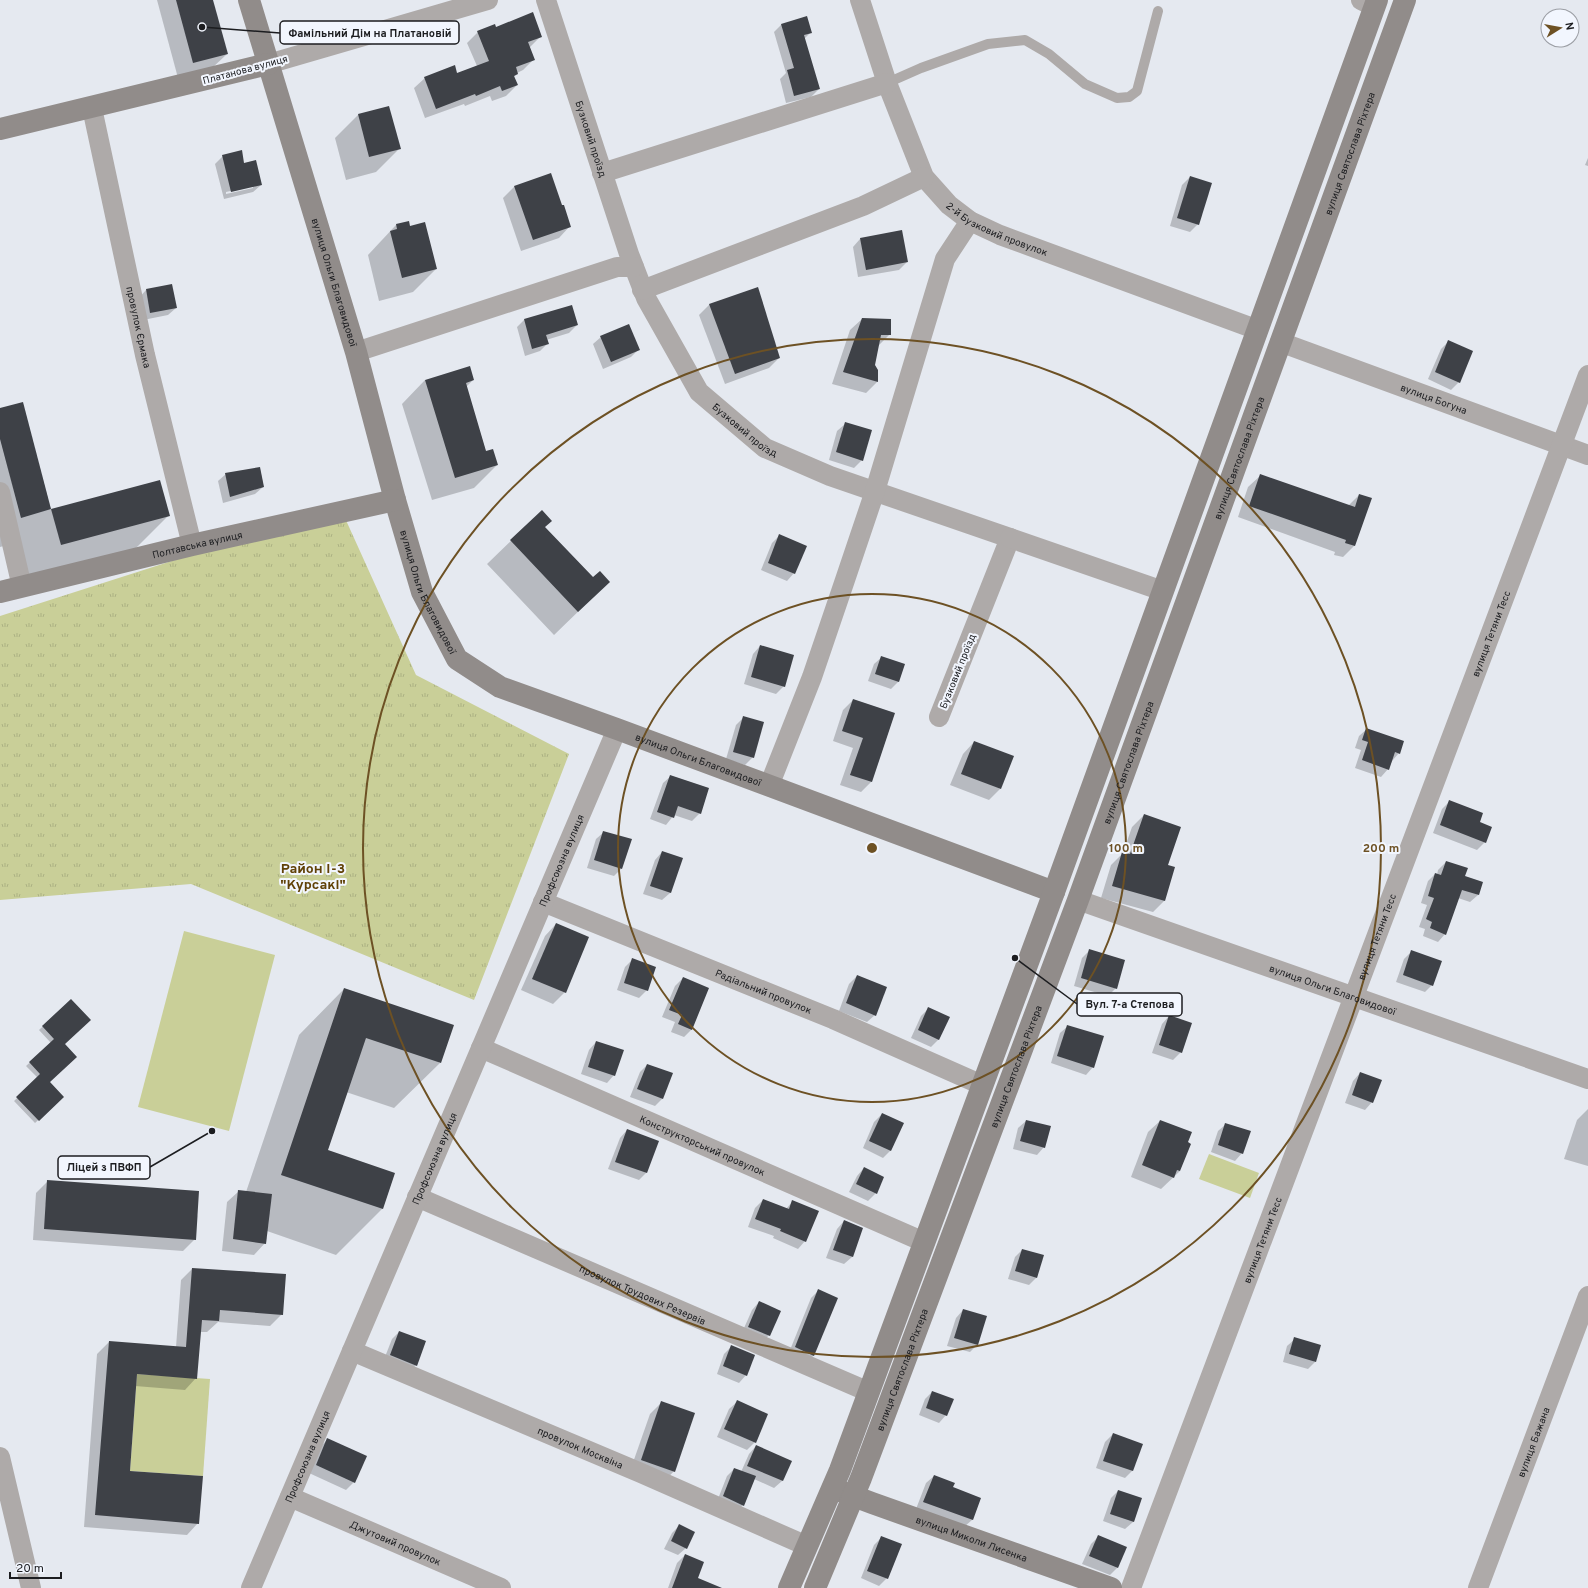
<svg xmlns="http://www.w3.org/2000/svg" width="1588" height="1588" font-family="Overpass,sans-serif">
	<defs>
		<pattern id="park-tufts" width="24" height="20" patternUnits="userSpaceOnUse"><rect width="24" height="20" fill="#c9cf98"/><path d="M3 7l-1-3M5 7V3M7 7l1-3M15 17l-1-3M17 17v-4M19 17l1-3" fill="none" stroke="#acb183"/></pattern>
	</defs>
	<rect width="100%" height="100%" fill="#e5e9f0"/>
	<g fill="#c9cf98">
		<path d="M184 931 275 955 229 1131 138 1107Z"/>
		<path d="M1209 1154 1259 1173 1250 1198 1199 1179Z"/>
		<path d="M137 1374 210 1379 203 1476 130 1471Z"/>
	</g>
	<path fill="url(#park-tufts)" d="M340 507 416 675 569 754 474 1000 191 884 0 900V616Z"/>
	<g fill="#0003" fill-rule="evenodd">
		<path d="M157 0H212L227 54 211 69 178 78Z"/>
		<path d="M782 24 810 33 804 39 819 89 811 97 786 103 780 79 786 73 774 32Z"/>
		<path d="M495 28 541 36 529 48 534 59 523 70 517 73 514 77 517 85 506 96 492 101 490 96 465 106 464 104 425 118 414 88 425 78 457 74 477 66 467 43 478 32Z"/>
		<path d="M388 107 399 149 376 172 346 180 335 138 358 115Z"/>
		<path d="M223 156 244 164 261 185 253 192 224 199 215 164ZM253 186V188L226 194V192Z"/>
		<path d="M1588 158V166L1585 165Z"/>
		<path d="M1190 177 1198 224 1190 232 1170 226 1182 185Z"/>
		<path d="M514 187 561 207 570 226 559 238 521 251 503 198Z"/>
		<path d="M396 225 410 227 436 269 413 292 379 301 368 255Z"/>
		<path d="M860 239 907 262 899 270 858 277 853 247Z"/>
		<path d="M758 289 779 358 769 368 725 384 699 315 709 305Z"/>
		<path d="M146 290 176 308 168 315 143 320 139 298Z"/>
		<path d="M571 306 577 325 569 333 546 340 547 344 540 351 525 356 517 327 524 320Z"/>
		<path d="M862 319 890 334 878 346 873 366 877 382 866 393 832 384 850 330Z"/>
		<path d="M601 337 638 350 631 357 603 369 593 344Z"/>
		<path d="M1448 342 1459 382 1451 390 1428 379 1441 349Z"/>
		<path d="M425 380H473L466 387 486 452 497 465 474 488 432 500 402 404Z"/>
		<path d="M22 403 51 510 160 482 169 515 135 549 27 578 18 542 0 547V409Z"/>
		<path d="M845 424 862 460 854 468 829 460 837 431Z"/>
		<path d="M226 474 263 487 255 494 223 503 218 481Z"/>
		<path d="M1260 476 1348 506 1359 495 1371 499 1354 546 1343 557 1334 555 1335 552 1238 517 1248 487Z"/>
		<path d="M542 511 544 527 585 605 554 635 487 564Z"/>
		<path d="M779 536 794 573 787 581 761 570 772 543Z"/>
		<path d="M760 646 784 686 776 694 744 684 753 654Z"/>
		<path d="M882 657 899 681 891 689 868 681 874 664Z"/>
		<path d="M853 700 894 714 871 782 861 792 840 785 853 748 833 741 843 710Z"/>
		<path d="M744 717 753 757 745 765 726 759 736 725Z"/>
		<path d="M1367 729 1399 753 1392 761 1388 769 1381 777 1355 768 1361 750 1355 748 1359 736Z"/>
		<path d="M974 742 1000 789 989 800 950 785 963 754Z"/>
		<path d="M671 776 700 813 692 821 674 815 666 825 650 819 663 783Z"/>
		<path d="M1449 802 1478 822 1485 842 1477 850 1433 833 1442 809Z"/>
		<path d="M1144 815 1166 866 1164 901 1153 912 1101 898 1111 865 1123 853 1132 827Z"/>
		<path d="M604 832 621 869 614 876 587 868 596 839Z"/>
		<path d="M662 852 682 859 670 893 662 900 643 894 655 860Z"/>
		<path d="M1446 862 1464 877 1478 895 1470 902 1458 898 1445 934 1438 942 1423 936 1425 929 1419 927 1427 905 1421 903 1428 881 1435 874 1437 875 1438 870Z"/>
		<path d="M556 924 565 992 553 1004 521 990 545 936Z"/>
		<path d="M1090 950 1116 988 1108 996 1074 986 1082 958Z"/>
		<path d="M1412 951 1432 985 1425 992 1396 982 1404 959Z"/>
		<path d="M633 959 647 990 639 998 617 990 625 967Z"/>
		<path d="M857 976 875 1015 867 1022 839 1011 849 984Z"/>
		<path d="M683 978 691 1030 684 1037 671 1032 675 1022 662 1017 675 986Z"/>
		<path d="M344 989 440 1063 394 1108 346 1092 327 1151 394 1174 382 1209 336 1255 267 1231 265 1243 254 1255 222 1251 227 1202 239 1191 246 1192 299 1035Z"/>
		<path d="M71 1000 63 1044 49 1082 63 1097 35 1123 14 1101 38 1078 26 1066 51 1043 39 1030Z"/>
		<path d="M928 1009 939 1039 931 1047 911 1038 921 1016Z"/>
		<path d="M1169 1016 1181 1052 1173 1060 1152 1053 1162 1024Z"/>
		<path d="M1068 1026 1093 1067 1086 1075 1051 1063 1060 1033Z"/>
		<path d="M596 1042 614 1075 607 1083 581 1074 589 1050Z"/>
		<path d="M647 1065 662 1099 655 1106 630 1097 640 1072Z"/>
		<path d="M1360 1073 1372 1102 1365 1110 1345 1103 1353 1081Z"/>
		<path d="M1588 1109V1166L1564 1159 1577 1120Z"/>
		<path d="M882 1114 891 1150 883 1158 863 1148 874 1122Z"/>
		<path d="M1026 1121 1044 1147 1037 1155 1013 1149 1018 1128Z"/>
		<path d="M1160 1121 1180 1171 1161 1189 1131 1177 1148 1132Z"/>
		<path d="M1226 1124 1242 1153 1235 1161 1211 1152 1218 1131Z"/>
		<path d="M627 1130 646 1173 639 1180 608 1169 620 1138Z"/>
		<path d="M864 1168 883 1177 876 1193 868 1201 849 1192 857 1176Z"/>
		<path d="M48 1181 195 1239 183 1251 33 1240 36 1193Z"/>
		<path d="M763 1200 786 1209 793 1201 805 1241 798 1249 773 1238 774 1236 748 1227 755 1208Z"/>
		<path d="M844 1221 862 1228 852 1257 844 1264 826 1258 837 1229Z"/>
		<path d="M1022 1250 1036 1278 1029 1285 1008 1279 1015 1257Z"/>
		<path d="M192 1269 282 1314 270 1326 218 1322 207 1332H200L196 1378 185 1390 135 1386 129 1472 198 1523 187 1535 84 1527 97 1354 109 1342 176 1347 181 1280Z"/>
		<path d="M818 1291 814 1355 806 1363 788 1355 811 1298Z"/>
		<path d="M759 1302 769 1335 762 1343 741 1335 752 1310Z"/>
		<path d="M963 1310 977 1345 970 1352 947 1346 956 1318Z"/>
		<path d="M399 1332 416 1365 409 1373 383 1362 392 1339Z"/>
		<path d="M1295 1339 1315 1362 1308 1369 1283 1362 1287 1346Z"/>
		<path d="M732 1346 746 1375 739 1383 717 1374 724 1354Z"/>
		<path d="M932 1392 946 1415 939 1423 919 1415 925 1399Z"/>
		<path d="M662 1402 674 1471 663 1483 630 1471 650 1414Z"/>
		<path d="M737 1402 755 1442 747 1450 717 1437 729 1409Z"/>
		<path d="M1113 1434 1141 1444 1132 1471 1125 1478 1096 1468 1105 1442Z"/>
		<path d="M328 1439 354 1482 346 1490 309 1473 320 1447Z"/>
		<path d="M756 1446 790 1461 782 1481 774 1488 754 1479 743 1505 736 1513 716 1504 727 1476 734 1469 741 1472 749 1454Z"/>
		<path d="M934 1476 952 1488 980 1499 972 1520 964 1527 916 1509 926 1483Z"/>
		<path d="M1118 1491 1141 1499 1133 1522 1125 1529 1103 1521 1111 1498Z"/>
		<path d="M680 1525 686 1548 678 1555 664 1549 672 1533Z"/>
		<path d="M882 1537 887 1578 879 1586 861 1578 874 1545Z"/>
		<path d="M1098 1537 1117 1568 1110 1575 1082 1564 1091 1544Z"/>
		<path d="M685 1555 696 1578 719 1588H668L677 1563Z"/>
	</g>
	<g fill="#3e4147">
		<path d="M176 0H213L228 54 193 63Z"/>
		<path d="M533 12 542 37 528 42 535 60 516 67 518 74 514 76 518 85 502 91 500 86 476 96 475 94 436 109 424 77 455 65 457 73 489 61 477 31 495 24 496 27Z"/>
		<path d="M807 16 812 33 804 35 820 89 794 96 787 70 794 68 781 24Z"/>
		<path d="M389 106 401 149 369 157 358 114Z"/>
		<path d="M242 150 244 163 256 160 262 185 231 192 222 155Z"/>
		<path d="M551 173 562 205H564L571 227 533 240 514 186Z"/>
		<path d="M1190 176 1212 183 1199 225 1177 218Z"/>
		<path d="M409 221 410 226 425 222 437 269 402 278 390 231 397 229 396 224Z"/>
		<path d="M902 230 908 262 866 270 860 238Z"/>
		<path d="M172 284 177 308 150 313 146 289Z"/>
		<path d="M758 287 780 358 735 374 709 304Z"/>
		<path d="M572 305 578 325 546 335 549 344 532 349 524 319Z"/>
		<path d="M862 318 891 319V335H881L875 365 878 370V382L843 372Z"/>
		<path d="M629 324 640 350 611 362 600 336Z"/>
		<path d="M1448 340 1473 351 1460 383 1435 372Z"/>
		<path d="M470 366 474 380 466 383 486 451 493 449 498 465 455 478 425 380Z"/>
		<path d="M23 402 51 509 21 518 0 439V408Z"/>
		<path d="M845 422 872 430 863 461 836 452Z"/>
		<path d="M260 467 264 487 230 497 225 473Z"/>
		<path d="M1260 474 1355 507 1359 494 1372 498 1355 546 1345 543 1346 540 1249 506Z"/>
		<path d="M160 480 170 516 61 545 51 509Z"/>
		<path d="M542 510 552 521 545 527 593 577 600 571 610 582 578 612 510 540Z"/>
		<path d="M779 534 807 546 795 574 768 563Z"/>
		<path d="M760 645 794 655 785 687 751 677Z"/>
		<path d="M881 656 905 664 899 682 875 674Z"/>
		<path d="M853 699 895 713 872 782 850 775 863 738 842 731Z"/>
		<path d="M743 716 764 722 754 758 733 752Z"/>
		<path d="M1366 728 1404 741 1400 754 1395 752 1389 770 1362 760 1368 742 1362 740Z"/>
		<path d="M974 741 1014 756 1001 789 961 774Z"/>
		<path d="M670 775 709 788 701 814 678 806 674 818 657 812Z"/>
		<path d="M1449 800 1483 813 1480 822 1492 827 1486 843 1440 825Z"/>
		<path d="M1144 814 1181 827 1168 865 1175 867 1165 901 1112 886 1122 852 1130 854Z"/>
		<path d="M603 831 632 839 622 869 594 860Z"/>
		<path d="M662 851 683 858 671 893 650 886Z"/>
		<path d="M1446 861 1468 868 1465 876 1483 882 1479 895 1462 890 1446 935 1430 928 1432 922 1426 919 1434 898 1428 896 1435 873 1441 875Z"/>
		<path d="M556 923 589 937 566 993 532 979Z"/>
		<path d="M1089 949 1125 960 1117 989 1081 978Z"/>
		<path d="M1411 950 1442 961 1433 986 1403 975Z"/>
		<path d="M632 958 656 967 648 991 624 983Z"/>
		<path d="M857 975 887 987 876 1016 846 1003Z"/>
		<path d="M683 977 709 988 692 1030 678 1024 682 1015 669 1010Z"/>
		<path d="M344 988 454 1025 441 1063 366 1038 328 1150 395 1173 383 1209 281 1175Z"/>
		<path d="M71 999 91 1020 65 1044 77 1057 50 1082 64 1097 39 1121 16 1097 40 1074 29 1062 54 1039 42 1026Z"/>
		<path d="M928 1007 950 1017 939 1040 918 1030Z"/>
		<path d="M1169 1015 1192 1023 1182 1053 1159 1045Z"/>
		<path d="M1067 1025 1104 1036 1094 1068 1057 1056Z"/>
		<path d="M596 1041 624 1050 615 1076 588 1067Z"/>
		<path d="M647 1064 673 1073 663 1099 637 1089Z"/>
		<path d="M1360 1072 1382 1080 1373 1103 1352 1095Z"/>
		<path d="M882 1113 904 1123 891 1151 869 1141Z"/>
		<path d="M1026 1120 1051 1126 1045 1148 1020 1141Z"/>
		<path d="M1160 1120 1192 1132 1188 1142 1191 1144 1180 1171 1177 1170 1174 1178 1142 1165Z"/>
		<path d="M1225 1123 1251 1131 1243 1154 1218 1145Z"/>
		<path d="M627 1129 659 1141 647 1173 615 1162Z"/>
		<path d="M864 1167 884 1177 877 1194 856 1184Z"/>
		<path d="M47 1180 199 1191 196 1240 44 1229Z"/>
		<path d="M238 1190 272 1194 266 1244 233 1239Z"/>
		<path d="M763 1199 789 1209 792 1200 819 1211 806 1242 780 1231 781 1229 755 1219Z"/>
		<path d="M844 1220 863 1228 853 1257 833 1250Z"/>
		<path d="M1022 1249 1044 1255 1037 1278 1015 1271Z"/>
		<path d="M192 1268 286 1274 283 1315 220 1310 219 1321 202 1320 197 1379 137 1374 130 1471 203 1476 199 1524 95 1515 109 1341 186 1347Z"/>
		<path d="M818 1289 838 1298 814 1356 795 1347Z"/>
		<path d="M759 1301 781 1311 770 1336 748 1327Z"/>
		<path d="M963 1309 987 1316 978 1345 954 1338Z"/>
		<path d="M399 1331 426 1341 417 1366 390 1355Z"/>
		<path d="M1294 1337 1321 1345 1316 1362 1289 1354Z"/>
		<path d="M731 1345 755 1355 747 1376 723 1366Z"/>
		<path d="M932 1391 954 1399 947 1416 926 1408Z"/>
		<path d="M737 1400 768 1414 756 1443 724 1429Z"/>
		<path d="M661 1401 695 1413 675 1472 641 1460Z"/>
		<path d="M1113 1433 1143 1444 1133 1471 1103 1461Z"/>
		<path d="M327 1438 367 1456 355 1483 316 1465Z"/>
		<path d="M756 1445 792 1461 783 1481 747 1466Z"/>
		<path d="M734 1468 756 1476 744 1506 723 1496Z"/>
		<path d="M934 1475 955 1483 953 1487 981 1498 973 1520 923 1502Z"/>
		<path d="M1118 1490 1142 1498 1134 1522 1110 1514Z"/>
		<path d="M679 1524 695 1532 687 1549 671 1541Z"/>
		<path d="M1098 1535 1127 1547 1118 1568 1089 1556Z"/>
		<path d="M881 1536 902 1544 888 1579 867 1571Z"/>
		<path d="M685 1554 704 1562 698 1578 722 1588H672Z"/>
	</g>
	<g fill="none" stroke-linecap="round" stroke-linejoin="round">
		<path stroke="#aeaaa9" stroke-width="10" d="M887 83 921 68 988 44 1025 40 1049 54 1085 84 1117 98 1129 97 1137 91 1158 11"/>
		<g stroke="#aeaaa9" stroke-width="20">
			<path id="s1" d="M546 0 629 254 646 298 699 392 765 448 830 476 1010 538 939 717"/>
			<path id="s2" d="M860 0 887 83 924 177 949 205 970 221 1000 235 1258 330"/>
			<path d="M1361 0 1375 7"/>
			<path d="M268 64 488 0"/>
			<path id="s3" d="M92 108 145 355 192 545"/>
			<path d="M602 173 887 83"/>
			<path d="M642 290 863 206 924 177"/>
			<path id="s4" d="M1280 342 1588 455"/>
			<path d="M356 352 617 267H634"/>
			<path d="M0 492 22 587"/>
			<path d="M1010 538 1163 591"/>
			<path d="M769 786 812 677 846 577 875 491 945 259 970 221"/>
			<path id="s5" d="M1078 900 1588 1079"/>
			<path id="s6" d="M543 902 833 1019 982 1085"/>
			<path id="s7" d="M481 1048 924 1242"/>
			<path id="s8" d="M417 1197 869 1392"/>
			<path id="s9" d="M352 1351 641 1473 807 1546"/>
			<path d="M0 1457 31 1588"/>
			<path id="s10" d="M290 1497 501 1588"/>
			<path id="s11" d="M251 1588 617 729"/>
			<path id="s12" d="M1131 1588 1588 375"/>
			<path id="s13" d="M1478 1588 1588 1296"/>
		</g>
		<g stroke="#918c8a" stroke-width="22">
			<path id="s14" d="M249 0 356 352 395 500 422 592 457 659 500 687 617 729 1054 892"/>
			<path d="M0 129 268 64"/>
			<path id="s15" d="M0 592 192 545 395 500"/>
			<path id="s16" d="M840 1491 872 1503 1111 1588"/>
			<path d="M789 1588 840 1470 1054 892 1377 0"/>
			<path id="s17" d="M815 1588 861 1478 1078 900 1405 0"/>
		</g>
	</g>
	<g fill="none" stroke="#6d5124" stroke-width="2">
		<circle cx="872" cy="848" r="254"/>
		<circle cx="872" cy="848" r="509"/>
	</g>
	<g text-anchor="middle" stroke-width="4" stroke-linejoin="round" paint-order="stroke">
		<g font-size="10" fill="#1c1d20" stroke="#f2f6fe">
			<text transform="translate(245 69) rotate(-15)" y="4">Платанова вулиця</text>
			<text dy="4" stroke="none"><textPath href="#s1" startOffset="146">Бузковий проїзд</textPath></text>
			<text dy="4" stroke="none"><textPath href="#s17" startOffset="1531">вулиця Святослава Ріхтера</textPath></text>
			<text dy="4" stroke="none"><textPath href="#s2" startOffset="280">2-й Бузковий провулок</textPath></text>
			<text dy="4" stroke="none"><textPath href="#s14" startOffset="295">вулиця Ольги Благовидової</textPath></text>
			<text dy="4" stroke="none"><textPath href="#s3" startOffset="224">провулок Єрмака</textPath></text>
			<text dy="4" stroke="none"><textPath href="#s4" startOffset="164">вулиця Богуна</textPath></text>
			<text dy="4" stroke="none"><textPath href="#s1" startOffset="482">Бузковий проїзд</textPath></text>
			<text dy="4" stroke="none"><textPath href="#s17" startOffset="1207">вулиця Святослава Ріхтера</textPath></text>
			<text dy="4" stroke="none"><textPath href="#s15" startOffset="203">Полтавська вулиця</textPath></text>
			<text dy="4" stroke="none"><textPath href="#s14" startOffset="619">вулиця Ольги Благовидової</textPath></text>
			<text dy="4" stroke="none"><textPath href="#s12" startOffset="1020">вулиця Тетяни Тесс</textPath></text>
			<text transform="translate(957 671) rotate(-68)" y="4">Бузковий проїзд</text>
			<text dy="4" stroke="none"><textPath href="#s14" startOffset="955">вулиця Ольги Благовидової</textPath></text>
			<text dy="4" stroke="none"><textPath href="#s17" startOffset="883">вулиця Святослава Ріхтера</textPath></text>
			<text dy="4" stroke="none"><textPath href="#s11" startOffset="791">Профсоюзна вулиця</textPath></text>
			<text dy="4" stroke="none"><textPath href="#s12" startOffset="696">вулиця Тетяни Тесс</textPath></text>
			<text dy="4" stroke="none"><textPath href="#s5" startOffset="270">вулиця Ольги Благовидової</textPath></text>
			<text dy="4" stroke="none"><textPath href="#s6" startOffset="238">Радіальний провулок</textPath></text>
			<text dy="4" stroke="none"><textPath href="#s17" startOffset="559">вулиця Святослава Ріхтера</textPath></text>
			<text dy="4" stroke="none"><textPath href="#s7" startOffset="242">Конструкторський провулок</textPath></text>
			<text dy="4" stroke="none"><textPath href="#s11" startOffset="467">Профсоюзна вулиця</textPath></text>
			<text dy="4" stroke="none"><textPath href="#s12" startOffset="372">вулиця Тетяни Тесс</textPath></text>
			<text dy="4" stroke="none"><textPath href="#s8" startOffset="246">провулок Трудових Резервів</textPath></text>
			<text dy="4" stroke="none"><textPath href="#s17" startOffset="235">вулиця Святослава Ріхтера</textPath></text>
			<text dy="4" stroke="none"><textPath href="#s13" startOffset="156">вулиця Бажана</textPath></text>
			<text dy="4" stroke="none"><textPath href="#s9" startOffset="248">провулок Москвіна</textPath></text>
			<text dy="4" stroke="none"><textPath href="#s11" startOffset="143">Профсоюзна вулиця</textPath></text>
			<text dy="4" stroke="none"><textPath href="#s16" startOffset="140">вулиця Миколи Лисенка</textPath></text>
			<text dy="4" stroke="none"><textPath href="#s10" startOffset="115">Джутовий провулок</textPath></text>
		</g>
		<g font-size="14" font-weight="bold" fill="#604107" stroke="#f2f6fe">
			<text x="313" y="873">Район І-3<tspan x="313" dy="16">"Курсакі"</tspan></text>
		</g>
	</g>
	<circle cx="872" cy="848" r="6" fill="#6d5124" stroke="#f2f6fe" stroke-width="2"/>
	<g font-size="12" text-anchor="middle" font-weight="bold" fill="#6d5124" stroke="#f2f6fe" stroke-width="4" stroke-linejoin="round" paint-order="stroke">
		<text x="1126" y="852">100 m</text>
		<text x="1381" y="852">200 m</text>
	</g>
	<path fill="none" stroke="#1c1d20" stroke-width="1.5" d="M202 27L280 33M1015 958L1077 1004M212 1131L150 1167"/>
	<g fill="#1c1d20" stroke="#f2f6fe" stroke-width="1.5">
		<circle cx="202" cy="27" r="4"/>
		<circle cx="1015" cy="958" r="4"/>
		<circle cx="212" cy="1131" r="4"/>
	</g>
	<g fill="#f2f6fe" stroke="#1c1d20" stroke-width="1.5">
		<rect x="280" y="21" width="179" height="23" rx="4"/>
		<rect x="1077" y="993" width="105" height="23" rx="4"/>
		<rect x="58" y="1156" width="92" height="23" rx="4"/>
	</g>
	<g font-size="11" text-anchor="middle" font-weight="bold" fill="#1c1d20">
		<text x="370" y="37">Фамільний Дім на Платановій</text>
		<text x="1130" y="1008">Вул. 7-а Степова</text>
		<text x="104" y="1171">Ліцей з ПВФП</text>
	</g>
	<g transform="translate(1560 28) rotate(79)"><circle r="19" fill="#f2f6fe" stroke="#9c9fa5"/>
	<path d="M0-3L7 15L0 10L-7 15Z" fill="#6d5124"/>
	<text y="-6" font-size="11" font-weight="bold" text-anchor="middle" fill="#1c1d20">N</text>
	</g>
	<path d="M10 1572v6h51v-6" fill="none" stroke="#1c1d20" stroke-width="2"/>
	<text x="16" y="1572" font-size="12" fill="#1c1d20" stroke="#f2f6fe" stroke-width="3" paint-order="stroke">20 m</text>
</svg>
